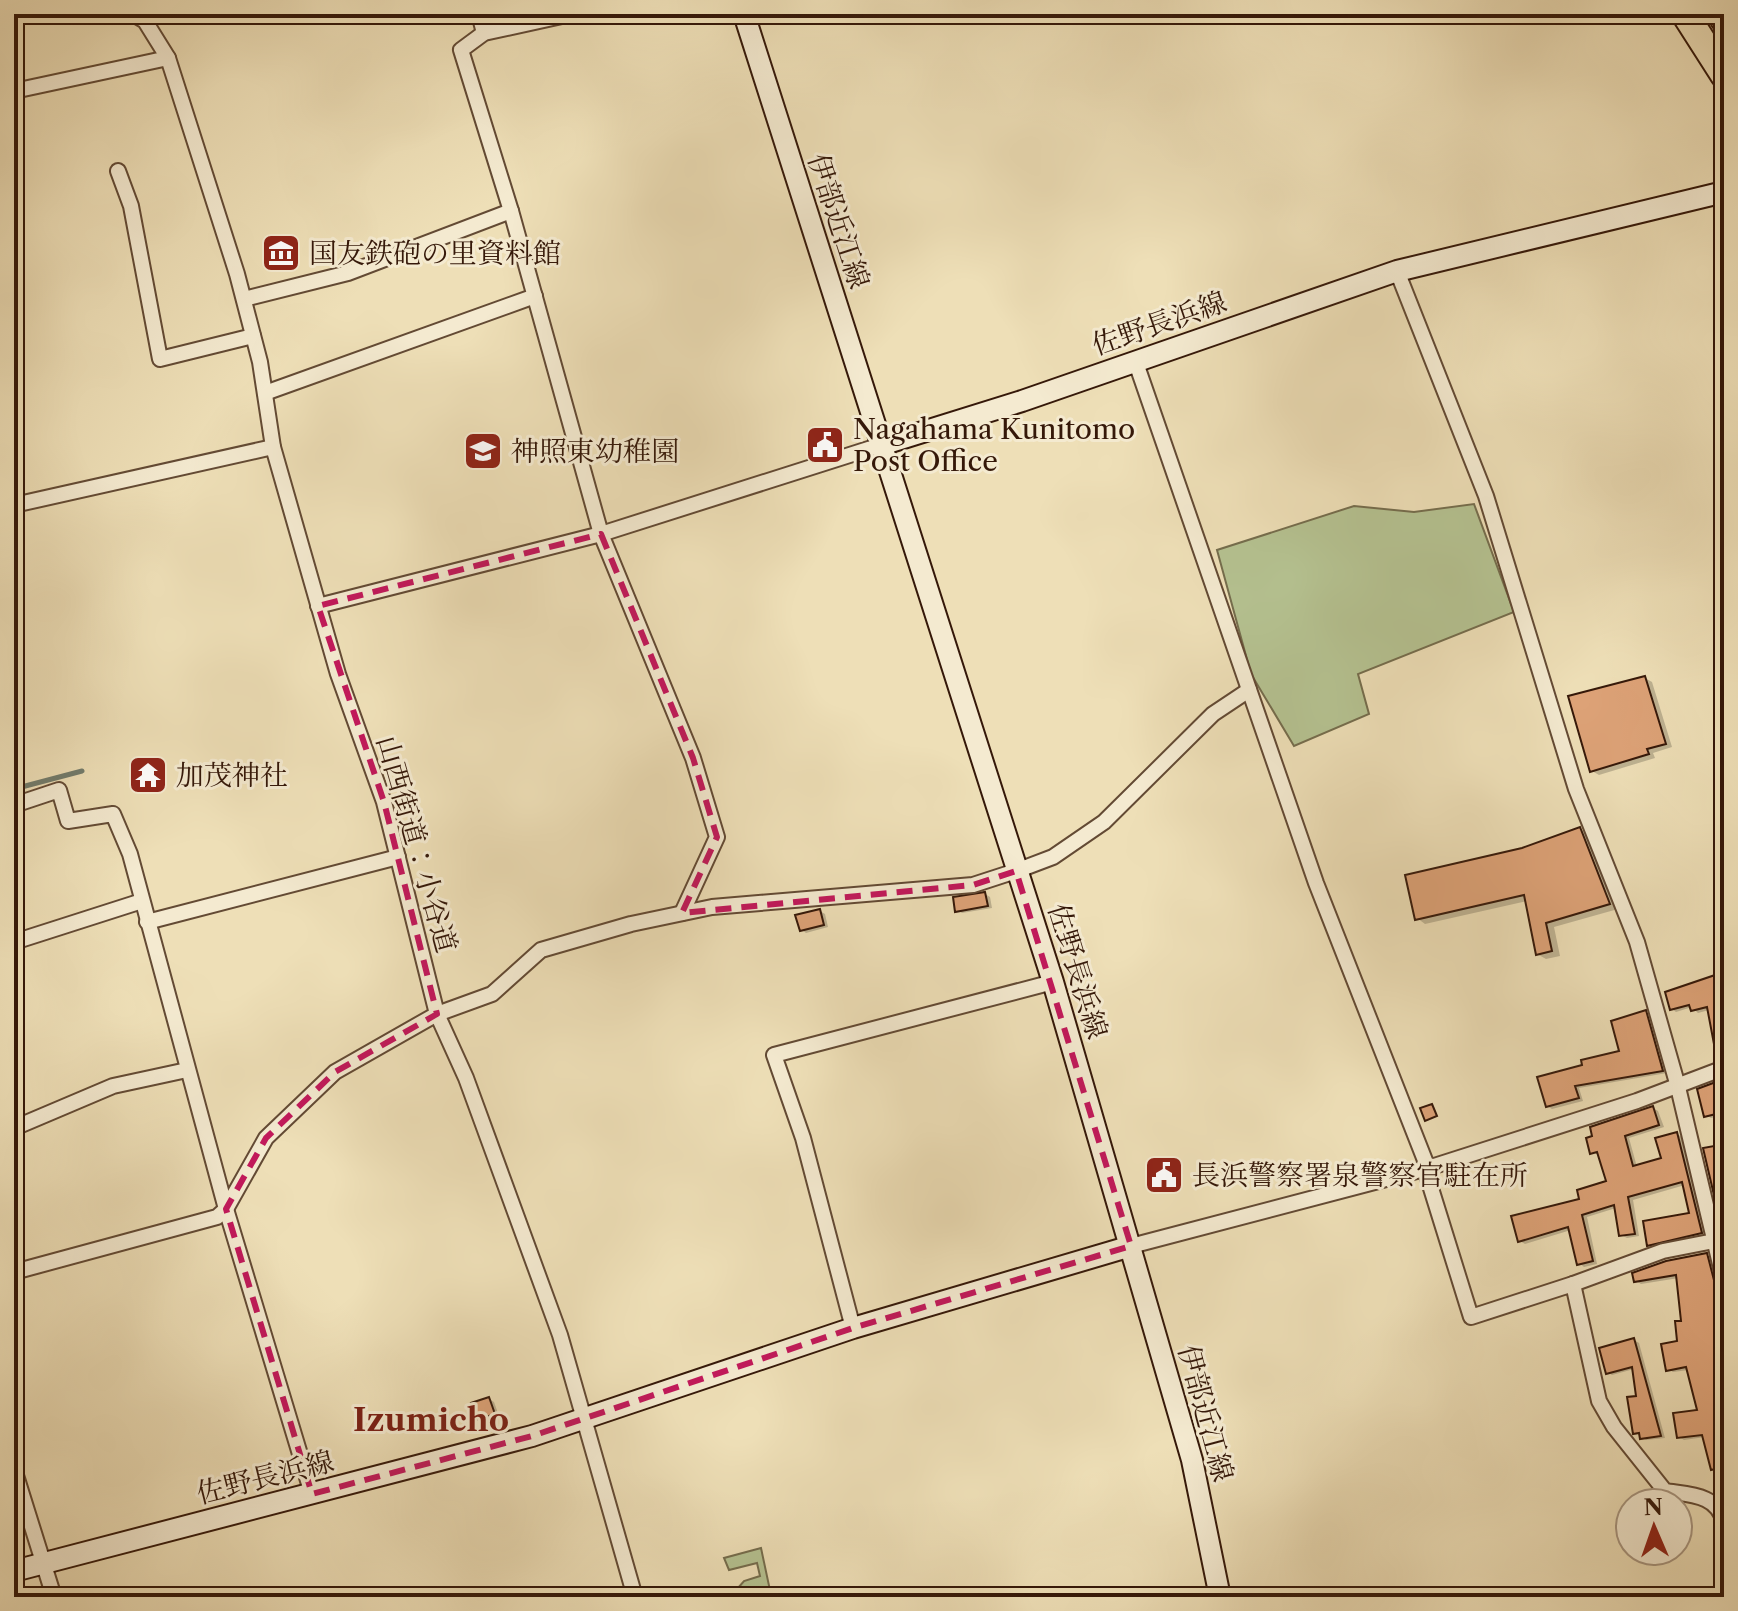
<svg xmlns="http://www.w3.org/2000/svg" width="1738" height="1611" font-family="'Libre Caslon Text','Noto Serif JP',serif">
	<rect width="100%" height="100%" fill="#eedfb7"/>
	<filter id="stains"><feTurbulence type="fractalNoise" baseFrequency=".0025" numOctaves="4"/><feColorMatrix values="0 0 0 0 .2 0 0 0 0 .09 0 0 0 0 .02 0 0 0 .5 -.17"/></filter>
	<radialGradient id="worn" r=".72"><stop offset=".6" stop-color="#630" stop-opacity="0"/><stop offset="1" stop-color="#630" stop-opacity=".3"/></radialGradient>
	<g fill="#b5c291" stroke="#756d4d" stroke-width="2">
		<path d="M1474 504 1514 612 1358 674 1369 714 1294 746 1251 674 1217 550 1354 506 1414 512Z"/>
		<path d="M761 1548 771 1595 705 1597 738 1588 744 1581 760 1576 757 1563 729 1570 724 1558Z"/>
	</g>
	<g fill="#0003">
		<path d="M1645 678 1652 682 1672 747 1653 753 1655 758 1599 775 1592 771Z"/>
		<path d="M1580 829 1589 834 1618 909 1554 927 1560 956 1546 959 1537 954 1527 901 1425 924 1417 918 1523 850Z"/>
		<path d="M985 894 990 897 992 908 962 913 957 910Z"/>
		<path d="M820 911 825 914 828 927 806 933 802 930Z"/>
		<path d="M1724 975V1061L1719 1059 1709 1010 1698 1013 1692 1007 1676 1012 1672 1009Z"/>
		<path d="M1646 1012 1651 1015 1667 1073 1579 1088 1583 1101 1552 1109 1547 1106 1540 1078 1622 1053Z"/>
		<path d="M1724 1081V1115L1711 1118 1706 1115Z"/>
		<path d="M1653 1108 1658 1111 1664 1127 1629 1138 1637 1167 1664 1159 1677 1134 1682 1137 1707 1236 1654 1248 1649 1245 1692 1215 1685 1185 1633 1200 1639 1236 1627 1238 1621 1235 1616 1208 1587 1217 1597 1264 1584 1267 1579 1263 1571 1230 1525 1244 1520 1241 1608 1183 1600 1155 1592 1152Z"/>
		<path d="M1707 1255 1712 1258 1720 1289 1724 1292V1470L1718 1472 1713 1469 1705 1437 1684 1440 1679 1437 1700 1411 1689 1370 1673 1372 1668 1369 1684 1323 1679 1278 1641 1284 1636 1281Z"/>
		<path d="M1634 1340 1639 1343 1665 1438 1646 1440 1635 1432 1639 1397 1634 1369 1612 1375 1607 1372Z"/>
		<path d="M489 1399 494 1402 499 1416 484 1421 479 1418Z"/>
	</g>
	<g fill="none" stroke-linecap="round" stroke-linejoin="round">
		<path stroke="#717b6c" stroke-width="5" d="M14 789 82 771"/>
	</g>
	<g fill="#dda277" stroke="#351809" stroke-width="2">
		<path d="M1645 676 1666 744 1647 749 1649 754 1590 772 1568 696Z"/>
		<path d="M1580 827 1610 904 1546 923 1552 951 1536 955 1524 895 1415 920 1405 875 1522 848Z"/>
		<path d="M985 892 988 906 955 912 953 897Z"/>
		<path d="M820 909 824 925 800 931 795 915Z"/>
		<path d="M1724 972V1058L1717 1060 1707 1007 1691 1011 1689 1005 1670 1010 1665 992Z"/>
		<path d="M1646 1010 1663 1071 1575 1086 1579 1098 1546 1107 1537 1077 1582 1065 1581 1060 1619 1051 1611 1021Z"/>
		<path d="M1724 1079V1112L1704 1117 1697 1089Z"/>
		<path d="M1432 1104 1437 1116 1425 1121 1420 1108Z"/>
		<path d="M1653 1106 1659 1125 1625 1136 1633 1166 1661 1158 1655 1138 1677 1132 1702 1233 1647 1246 1643 1221 1689 1213 1682 1182 1628 1197 1635 1234 1619 1236 1614 1205 1582 1215 1593 1261 1577 1265 1568 1227 1518 1242 1511 1216 1579 1199 1577 1190 1606 1181 1597 1152 1590 1154 1586 1138 1592 1136 1590 1127Z"/>
		<path d="M1714 1146 1719 1154 1724 1153V1238L1703 1148Z"/>
		<path d="M1707 1253 1715 1284 1724 1294V1467L1711 1470 1702 1435 1677 1438 1673 1413 1697 1410 1686 1367 1666 1371 1661 1344 1677 1341 1675 1321H1681L1676 1275 1634 1282 1632 1273 1666 1261Z"/>
		<path d="M1634 1338 1639 1356 1661 1436 1640 1439 1639 1433 1633 1434 1627 1397 1636 1396 1632 1367 1606 1374 1599 1348Z"/>
		<path d="M489 1397 495 1414 477 1420 471 1403Z"/>
	</g>
	<g fill="none" stroke-linecap="round" stroke-linejoin="round">
		<defs>
			<g id="minor">
				<path d="M133 14 145 21 168 58 237 274 260 362 273 447 338 674 384 802 437 1014 466 1078 560 1335 635 1597"/>
				<path d="M479 14 484 33"/>
				<path d="M571 14 484 33 461 50 511 211 601 534 693 758 717 837 682 913"/>
				<path d="M14 91 168 58"/>
				<path d="M118 171 131 206 160 359 253 336"/>
				<path d="M1397 271 1486 496 1576 789 1637 942 1677 1083 1724 1281"/>
				<path d="M244 299 348 273 511 211"/>
				<path d="M1135 360 1316 883 1428 1168"/>
				<path d="M265 393 535 296"/>
				<path d="M14 505 273 447"/>
				<path d="M318 606 601 534 881 445"/>
				<path d="M14 805 59 790 68 821 113 814 130 854 226 1209 312 1494"/>
				<path d="M147 922 398 857"/>
				<path d="M14 942 142 901"/>
				<path d="M14 1128 113 1086 187 1070"/>
				<path d="M1425 1169 1471 1317 1573 1284 1599 1401 1614 1427 1665 1491C1690 1495 1717 1494 1724 1522"/>
				<path d="M1131 1246 1428 1168 1637 1101 1724 1068"/>
				<path d="M14 1272 217 1217 226 1209 266 1138 335 1072 437 1014 492 994 541 950 631 924 712 907 973 885 1016 871 1053 857 1104 822 1213 714 1249 690"/>
				<path d="M1573 1284 1663 1251 1714 1241"/>
				<path d="M853 1328 803 1138 774 1055 1053 982"/>
				<path d="M14 1469 54 1597"/>
			</g>
			<g id="secondary">
				<path d="M744 14 1053 982 1192 1460 1220 1597"/>
				<path d="M881 445 1022 401 1397 271 1724 192"/>
				<path d="M14 1571 532 1436 853 1328 1131 1246"/>
			</g>
			<g id="motorway">
				<path d="M1685 14 1724 75"/>
				<path d="M1721 14 1724 19"/>
			</g>
		</defs>
		<use href="#minor" stroke="#634a34" stroke-width="18"/>
		<use href="#secondary" stroke="#351809" stroke-width="24"/>
		<use href="#motorway" stroke="#351809" stroke-width="30"/>
		<use href="#minor" stroke="#f4ead0" stroke-width="14"/>
		<use href="#secondary" stroke="#f4ead0" stroke-width="20"/>
		<use href="#motorway" stroke="#eedfb7" stroke-width="26"/>
	</g>
	<path fill="none" stroke="#c2185b" stroke-width="6" stroke-dasharray="16 10" stroke-linejoin="round" d="M601 534 693 758 717 837 682 913 973 885 1016 871 1131 1246 853 1328 532 1436 312 1494 226 1209 266 1138 335 1072 437 1014 384 802 318 606Z"/>
	<defs>
		<symbol id="museum-square" viewBox="-11 -11 22 22"><rect x="-9" y="-9" width="18" height="18" rx="4" fill="#8f2418" stroke="#f4ead0"/><path d="M0-6L6-3V-2H-6V-3ZM-5-1h2V3h-2ZM-1-1h2V3h-2ZM3-1h2V3H3ZM-6 4H6V6H-6Z" fill="#fff"/></symbol>
		<symbol id="civic-square" viewBox="-11 -11 22 22"><rect x="-9" y="-9" width="18" height="18" rx="4" fill="#8f2418" stroke="#f4ead0"/><path d="M-.6-6.5H3V-4.5H.6V-3L4-1V1h2V6H-6V1h2V-1L-.6-3ZM-1.2 2.5V6h2.4V2.5Z" fill="#fff"/></symbol>
		<symbol id="school-square" viewBox="-11 -11 22 22"><rect x="-9" y="-9" width="18" height="18" rx="4" fill="#8f2418" stroke="#f4ead0"/><path d="M0-5L7-2L0 1L-7-2ZM-4 1L0 2.5L4 1V4Q0 6-4 4Z" fill="#fff"/></symbol>
		<symbol id="temple-square" viewBox="-11 -11 22 22"><rect x="-9" y="-9" width="18" height="18" rx="4" fill="#8f2418" stroke="#f4ead0"/><path d="M0-6L5-2H3V0L6.5 2.5H4V6H1.5V3h-3V6H-4V2.5H-6.5L-3 0V-2H-5Z" fill="#fff"/></symbol>
	</defs>
	<g fill-rule="evenodd">
		<use href="#museum-square" x="259" y="231" width="44" height="44"/>
		<use href="#civic-square" x="803" y="423" width="44" height="44"/>
		<use href="#school-square" x="461" y="429" width="44" height="44"/>
		<use href="#temple-square" x="126" y="753" width="44" height="44"/>
		<use href="#civic-square" x="1142" y="1153" width="44" height="44"/>
	</g>
	<g text-anchor="middle" stroke-width="6" stroke-linejoin="round" paint-order="stroke">
		<g font-size="28" fill="#351809" stroke="#f4ead0">
			<text transform="translate(839 221) rotate(72)" y="10">伊部近江線</text>
			<text transform="translate(1159 323) rotate(-19)" y="10">佐野長浜線</text>
			<text transform="translate(417 844) rotate(74)" y="10">山西街道：小谷道</text>
			<text transform="translate(1078 971) rotate(73)" y="10">佐野長浜線</text>
			<text transform="translate(1206 1413) rotate(75)" y="10">伊部近江線</text>
			<text transform="translate(265 1477) rotate(-14)" y="10">佐野長浜線</text>
		</g>
		<g font-size="28" fill="#351809" stroke="#f4ead0" text-anchor="start">
			<text x="309" y="263">国友鉄砲の里資料館</text>
			<text x="853" y="439">Nagahama Kunitomo<tspan x="853" dy="32">Post Office</tspan></text>
			<text x="511" y="461">神照東幼稚園</text>
			<text x="176" y="785">加茂神社</text>
			<text x="1192" y="1185">長浜警察署泉警察官駐在所</text>
		</g>
		<g font-size="32" font-weight="bold" fill="#7a1f14" stroke="#f4ead0">
			<text x="431" y="1431">Izumicho</text>
		</g>
	</g>
	<rect width="1738" height="1611" fill="none" stroke="#eedfb7" stroke-width="48"/>
	<rect x="16" y="16" width="1706" height="1579" fill="none" stroke="#351809" stroke-width="4"/>
	<rect x="24" y="24" width="1690" height="1563" fill="none" stroke="#351809" stroke-width="2"/>
	<g transform="translate(1654 1527) rotate(358)"><circle r="38" fill="#f4ead0" stroke="#a89680" stroke-width="2"/>
	<path d="M0-6L14 30L0 20L-14 30Z" fill="#8f2418"/>
	<text y="-12" font-size="22" font-weight="bold" text-anchor="middle" fill="#351809">N</text>
	</g>
	<rect width="100%" height="100%" filter="url(#stains)"/>
	<rect width="100%" height="100%" fill="url(#worn)"/>
</svg>
